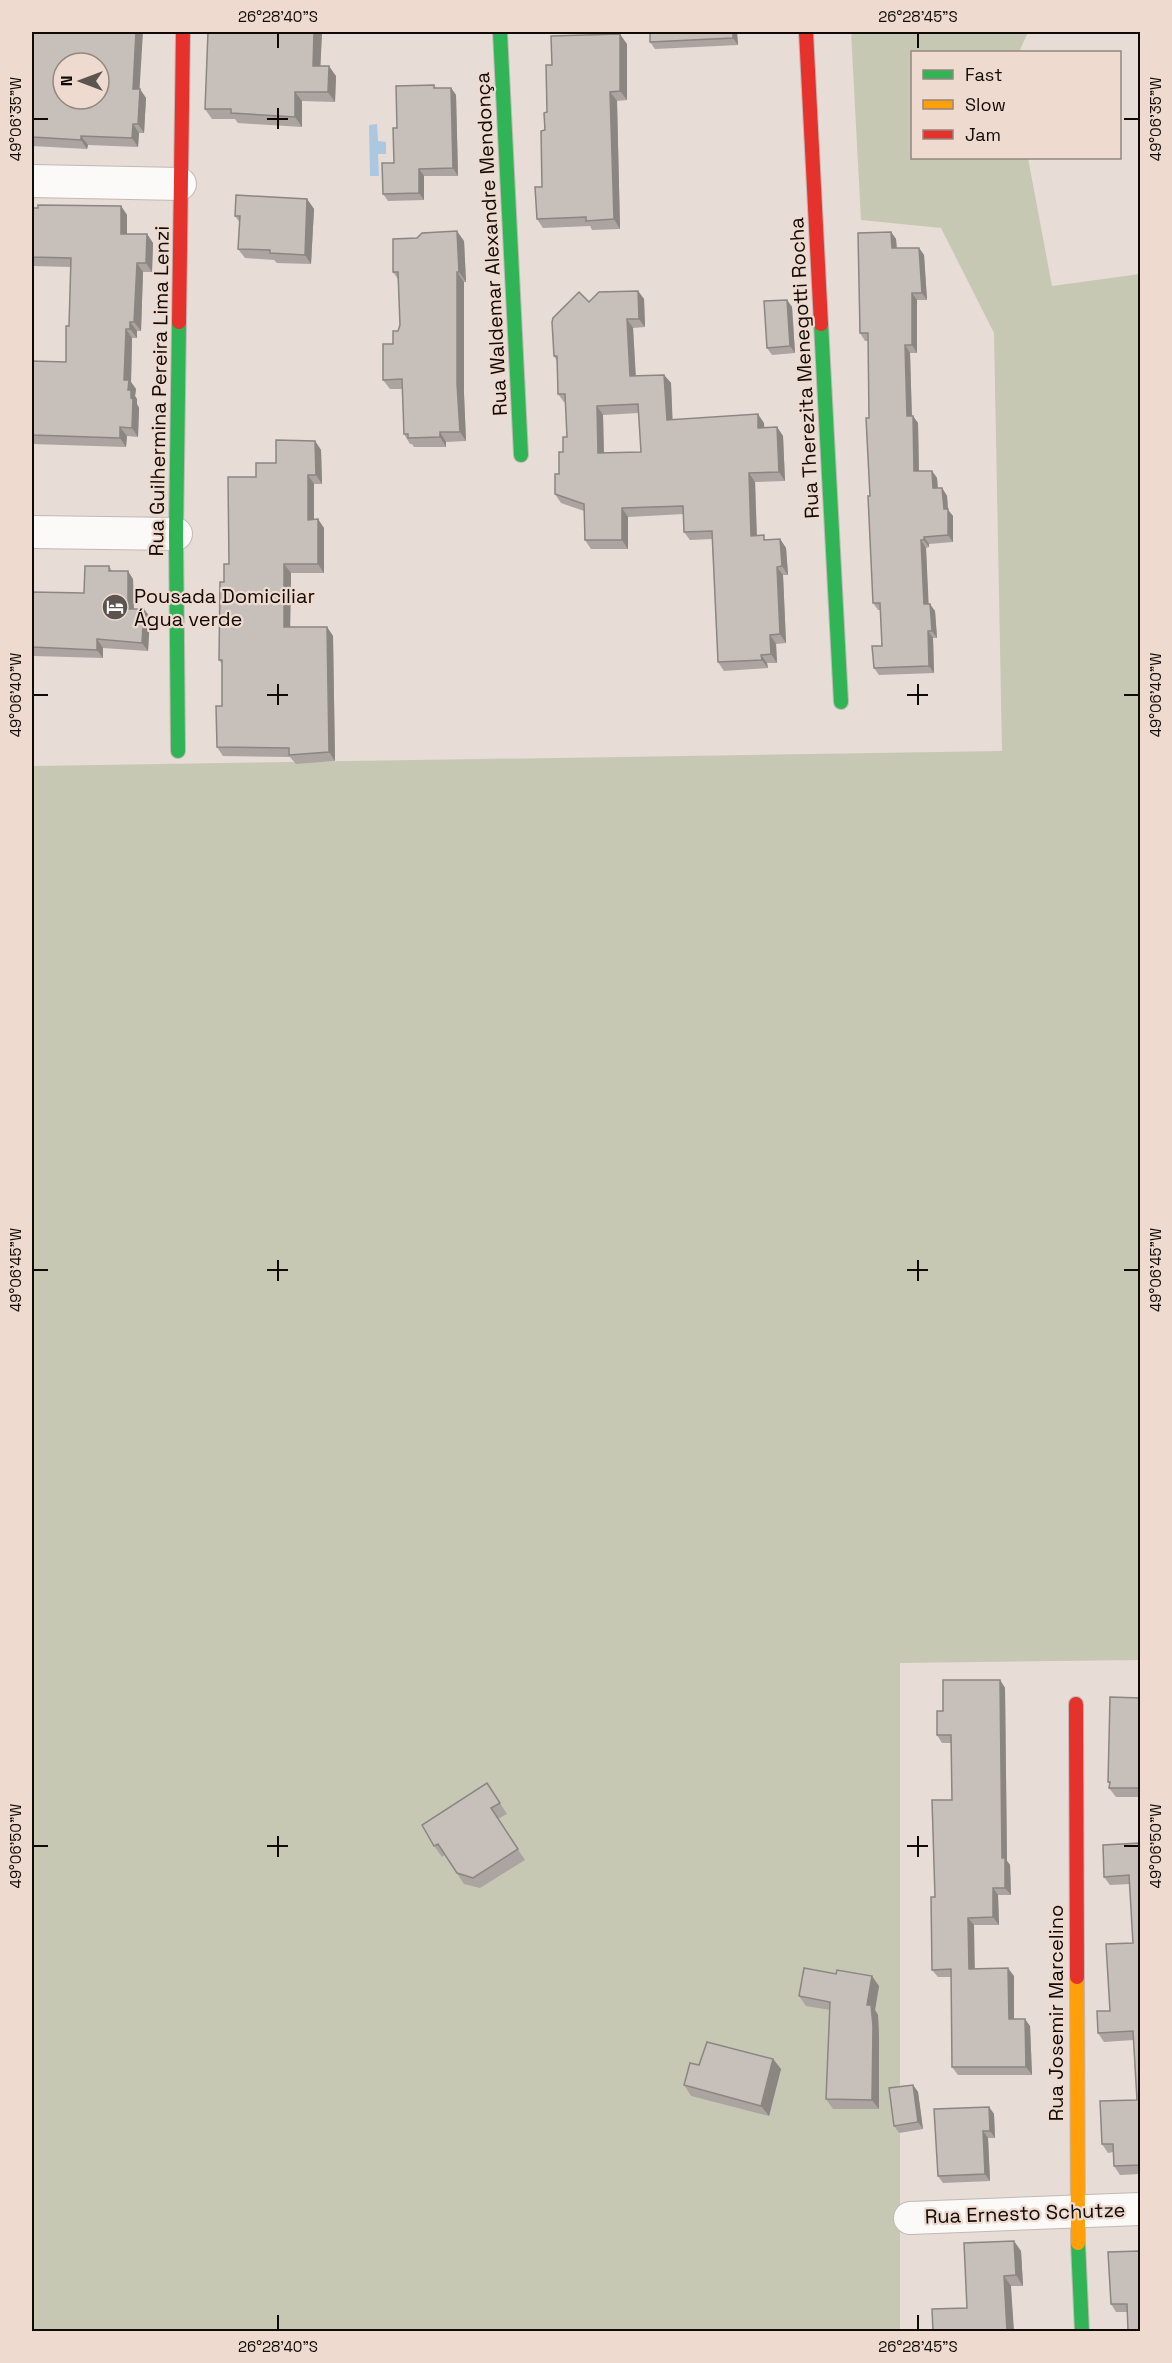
<svg xmlns="http://www.w3.org/2000/svg" width="1172" height="2363" font-family="'Space Grotesk',sans-serif">
	<rect width="100%" height="100%" fill="#e7dcd6"/>
	<path fill="#c7c8b4" d="M851 32H1028L1019 52H912V158H1028L1052 286 1140 274V1660L900 1663V2331H32V766L1002 751 994 333 941 228 861 220Z"/>
	<path fill="#acc8e1" d="M377 124 378 141 386 142V154H378L379 176H370L369 125Z"/>
	<g fill="none" stroke-linecap="round" stroke-linejoin="round">
		<defs>
			<g id="street">
				<path d="M32 181 180 184"/>
				<path d="M32 532 176 534"/>
				<path d="M910 2218 1140 2209"/>
			</g>
			<g id="fast">
				<path d="M500 32 521 455"/>
				<path d="M821 324 841 702"/>
				<path d="M178 751 176 534 179 322"/>
				<path d="M1078 2243 1082 2332"/>
			</g>
			<path id="slow" d="M1077 1977 1078 2243"/>
			<g id="jam">
				<path d="M806 32 821 324"/>
				<path d="M179 322 183 32"/>
				<path d="M1076 1704 1077 1977"/>
			</g>
		</defs>
		<use href="#street" stroke="#c1b9b4" stroke-width="34"/>
		<use href="#fast" stroke="#c1b9b4" stroke-width="16"/>
		<use href="#slow" stroke="#c1b9b4" stroke-width="16"/>
		<use href="#jam" stroke="#c1b9b4" stroke-width="16"/>
		<use href="#street" stroke="#fbfaf9" stroke-width="32"/>
		<use href="#fast" stroke="#30b455" stroke-width="14"/>
		<use href="#slow" stroke="#ff9f0a" stroke-width="14"/>
		<use href="#jam" stroke="#e5322d" stroke-width="14"/>
	</g>
	<g fill="#aba4a0" fill-rule="evenodd">
		<path d="M32 32 139 89 146 98 144 133H139L138 147 88 145 87 149 32 146Z"/>
		<path d="M208 32H322L320 66 336 76 335 102 302 101V127L238 123 235 119H212L205 109Z"/>
		<path d="M737 32 738 45 655 49 650 42Z"/>
		<path d="M627 44V100L617 101 620 229 592 230 590 226 543 228 537 219 542 187 545 130 552 65Z"/>
		<path d="M434 85 436 88H451L456 95 458 176H424V200L388 201 383 194 394 163 397 128Z"/>
		<path d="M307 199 314 209 311 264 277 263 274 260 245 258 238 249 240 223 235 216Z"/>
		<path d="M121 206 127 215V234H147L153 243 152 272H143L141 331H137V338H132L131 382 136 389 135 396 137 399V404L139 408 138 437 127 436 126 447 32 444V361L66 362 69 326 71 267 32 266V208Z"/>
		<path d="M891 232 896 239 897 248H919L924 255 927 300H917V353H910L912 416 918 423 919 471H932L937 478 938 488H942L947 496 948 510 953 516V542L929 544V547L926 548 928 604 935 611 937 638H933L934 673 879 675 874 668 882 646 880 610H878L873 603 868 341H865L860 333Z"/>
		<path d="M464 241 466 282H464V394L466 441 446 442V447H414L412 444H410L404 434 402 389H390L383 380 393 344 400 325 398 279 393 272Z"/>
		<path d="M638 291 644 299 645 327 633 328 636 376 664 375 671 383 672 420 764 423V428L777 427 783 436 785 481 755 482 757 536 767 540 780 539 786 548 788 575H783L786 643 776 644 777 663H767L768 668 724 671 718 662 712 539 690 540 684 532V514L628 517V549H591L585 540 584 511 561 503 555 494 567 437 566 402H564L558 394 557 361 554 356 589 302ZM639 413 641 452 604 453 603 415Z"/>
		<path d="M787 300 792 307 795 353 772 355 767 348Z"/>
		<path d="M315 441 321 450 322 484H314V519L324 528V573H291L290 627H327L333 636 335 761 296 764 290 757 223 756 217 747 222 706V664L219 660 224 582 229 564 256 477 276 463Z"/>
		<path d="M109 566 112 571 133 579 134 609 150 617 148 651 103 648V658L34 656 32 652V592L84 593Z"/>
		<path d="M1000 1680 1005 1688 1007 1861 1010 1865 1011 1895H998L999 1925H974V1969L1014 1976V2019L1030 2026 1032 2075H958L952 2067 951 1977H938L932 1970 935 1897 952 1800 951 1743H942L937 1735 943 1711Z"/>
		<path d="M1140 1698V1797H1116L1109 1788 1110 1785 1108 1782Z"/>
		<path d="M487 1783 507 1814 498 1819 525 1860 480 1888 464 1884 445 1855 442 1857 434 1846Z"/>
		<path d="M1140 1843V2174L1120 2175 1114 2166 1113 2152 1108 2153 1102 2144 1137 2100 1133 2040 1104 2042 1098 2033 1110 2011 1133 1943 1130 1884 1110 1885 1104 1877Z"/>
		<path d="M879 1986 875 2010 878 2015 879 2036V2109H833L826 2099 830 2010 806 2006 799 1996Z"/>
		<path d="M773 2059 781 2069 769 2116 691 2096 684 2085 699 2065Z"/>
		<path d="M913 2085 918 2092 923 2129 899 2133 894 2126Z"/>
		<path d="M989 2107 994 2114 995 2138H988L990 2181 943 2183 938 2176Z"/>
		<path d="M1021 2251 1023 2286H1011L967 2308Z"/>
		<path d="M1140 2251 1127 2312H1116L1111 2304Z"/>
	</g>
	<g fill="#8b8682">
		<path d="M136 32H143L139 98 133 89Z"/>
		<path d="M314 32H322L320 76 313 66Z"/>
		<path d="M733 32H737L738 45 733 38Z"/>
		<path d="M620 34 627 44V100L620 91Z"/>
		<path d="M329 66 336 76 335 102 328 92Z"/>
		<path d="M451 88 456 95 458 176 453 168Z"/>
		<path d="M140 89 146 98 144 133 138 124Z"/>
		<path d="M295 92 302 101V127L295 117Z"/>
		<path d="M610 92 617 101 620 229 614 219Z"/>
		<path d="M133 124 139 133 138 147 132 138Z"/>
		<path d="M81 136 88 145 87 149 81 140Z"/>
		<path d="M419 169 424 176V200L419 193Z"/>
		<path d="M307 199 314 209 311 264 305 255Z"/>
		<path d="M121 206 127 215V243L121 234Z"/>
		<path d="M457 231 464 241 466 282 459 272Z"/>
		<path d="M891 232 896 239 897 255 892 248Z"/>
		<path d="M147 234 153 243 152 272 146 263Z"/>
		<path d="M919 248 924 255 927 300 922 293Z"/>
		<path d="M137 263 143 272 141 331 134 322Z"/>
		<path d="M457 272 464 282V394L466 441 460 432 457 384Z"/>
		<path d="M638 291 644 299 645 327 639 319Z"/>
		<path d="M912 293 917 300V353L912 345Z"/>
		<path d="M787 300 792 307 795 353 790 346Z"/>
		<path d="M627 319 633 328 636 385 630 376Z"/>
		<path d="M130 322 137 331V338L130 329Z"/>
		<path d="M126 329 132 338 131 382 136 389 135 396 137 399V404L139 408 138 437 132 428 131 398 124 380Z"/>
		<path d="M905 345 910 353 912 423 907 416Z"/>
		<path d="M664 375 671 383 673 429 667 420Z"/>
		<path d="M597 406 603 415 604 462 598 453Z"/>
		<path d="M758 414 764 423 765 437 758 428Z"/>
		<path d="M913 416 918 423 919 479 914 471Z"/>
		<path d="M120 427 127 436 126 447 120 438Z"/>
		<path d="M777 427 783 436 785 481 779 472Z"/>
		<path d="M440 432 446 442V447L440 437Z"/>
		<path d="M315 441 321 450 322 484 316 475Z"/>
		<path d="M932 471 937 478 938 495 933 488Z"/>
		<path d="M749 473 755 482 757 545 751 536Z"/>
		<path d="M308 475 314 484V529L308 520Z"/>
		<path d="M942 488 947 496 948 510 953 516V542L948 535 944 509Z"/>
		<path d="M622 508 628 517V549L622 540Z"/>
		<path d="M318 519 324 528V573L318 564Z"/>
		<path d="M924 537 929 544V547L924 540Z"/>
		<path d="M780 539 786 548 788 575 782 566Z"/>
		<path d="M921 540 926 548 929 611 924 604Z"/>
		<path d="M284 564 291 573 290 636 284 627Z"/>
		<path d="M777 567 783 575 786 643 780 634Z"/>
		<path d="M128 571 133 579 134 617 128 609Z"/>
		<path d="M930 604 935 611 937 638 932 631Z"/>
		<path d="M144 609 150 617 148 651 142 643Z"/>
		<path d="M327 627 333 636 335 761 329 752Z"/>
		<path d="M928 631 933 638 934 673 929 666Z"/>
		<path d="M770 635 776 644 777 663 771 654Z"/>
		<path d="M97 639 103 648V658L97 650Z"/>
		<path d="M761 655 767 663 768 668 762 660Z"/>
		<path d="M1000 1680 1005 1688 1007 1861 1010 1865 1011 1895 1005 1888 1002 1858Z"/>
		<path d="M993 1888 998 1895 999 1925 993 1917Z"/>
		<path d="M968 1918 974 1925 975 1976 969 1969Z"/>
		<path d="M1008 1968 1014 1976V2027L1009 2019Z"/>
		<path d="M872 1976 879 1986 875 2010 878 2015 879 2036V2109L872 2100 867 2005Z"/>
		<path d="M1025 2019 1030 2026 1032 2075 1026 2067Z"/>
		<path d="M773 2059 781 2069 769 2116 761 2106Z"/>
		<path d="M913 2085 918 2092 923 2129 918 2122Z"/>
		<path d="M989 2107 994 2114 995 2138 990 2131Z"/>
		<path d="M983 2131 988 2138 990 2181 985 2174Z"/>
		<path d="M1014 2241 1021 2251 1023 2286 1016 2275Z"/>
		<path d="M1004 2276 1011 2286 1014 2331H1007Z"/>
	</g>
	<g fill="#c7bfba" stroke="#8b8682" stroke-width="1.5" fill-rule="evenodd">
		<path d="M32 32H136L133 89H140L138 124H133L132 138 81 136V140L32 137ZM63 63H99V99H63Z"/>
		<path d="M208 32H314L313 66H329L328 92H295V117L231 113V109H205Z"/>
		<path d="M650 32H733V38L650 42Z"/>
		<path d="M620 34V91L610 92 614 219 586 221V217L537 219 535 187H542L541 131 545 130 544 113 547 112 546 65H552L551 36Z"/>
		<path d="M434 85V88H451L453 168 419 169V193L383 194 382 163H394L393 128H397L396 86Z"/>
		<path d="M236 195 307 199 305 255 270 253V250L238 249 240 216H235Z"/>
		<path d="M38 205 121 206V234H147L146 263H137L134 322H130V329H126L124 380H129L128 390H131V398L133 399 132 428 120 427V438L32 435V361L66 362V326H69L71 258 32 257V208H38Z"/>
		<path d="M457 231 459 272H457V384L460 432H440V437L408 438V434H404L402 379 383 380V344H393V331H398L400 325 398 272H393V239L417 238 422 233Z"/>
		<path d="M891 232 892 248H919L922 293H912V345H905L907 416H913L914 471H932L933 488H942L944 509H948V535L924 537V540H921L924 604H930L932 631H928L929 666 874 668 872 646H882L880 603H873L868 496H870L866 418H869L868 333H860L858 233Z"/>
		<path d="M638 291 639 319H627L630 376 664 375 667 420 758 414V428L777 427 779 472 749 473 751 536 764 535V540L780 539 782 566 777 567 780 634 770 635 771 654 761 655 762 660 718 662 712 531 684 532 683 506 622 508V540H585L584 504 555 494V474H559V452H563V437H567L565 394H558L557 356H554L552 322 553 318 579 292 589 302 599 292ZM638 404 641 452 598 453 597 406Z"/>
		<path d="M787 300 790 346 767 348 764 301Z"/>
		<path d="M276 440 315 441 316 475H308V520L318 519V564H284V627H327L329 752 289 755V748L217 747 216 706H222V660H219L220 582H224V564H229L228 477H256V463H276Z"/>
		<path d="M85 566H109V571H128V609H144L142 643 97 639V650L32 647V592L84 593Z"/>
		<path d="M943 1680H1000L1002 1858H1005V1888H993V1917L968 1918 969 1969 1008 1968 1009 2019H1025L1026 2067H952L951 1969 932 1970 931 1897H935L932 1800H952L951 1735H937V1711H943Z"/>
		<path d="M1110 1697 1140 1698V1788H1109L1110 1782H1108Z"/>
		<path d="M487 1783 500 1803 491 1808 518 1849 473 1878 457 1873 438 1844 434 1846 422 1825Z"/>
		<path d="M1140 1843V2165L1114 2166 1113 2144H1102L1100 2101 1137 2100 1133 2031 1098 2033 1097 2011H1110L1106 1944 1133 1943 1129 1875 1104 1877 1103 1845Z"/>
		<path d="M804 1968 836 1974 837 1970 872 1976 867 2005H871L873 2026 872 2100 826 2099 830 2002 799 1996Z"/>
		<path d="M707 2042 773 2059 761 2106 684 2085 690 2063 699 2065Z"/>
		<path d="M913 2085 918 2122 894 2126 889 2088Z"/>
		<path d="M989 2107 990 2131H983L985 2174 938 2176 934 2109Z"/>
		<path d="M1014 2241 1016 2275 1004 2276 1007 2331H933L932 2309 967 2308 964 2243Z"/>
		<path d="M1140 2251V2331H1128L1127 2304H1111L1108 2252Z"/>
	</g>
	<path fill="none" stroke="#100a06" stroke-width="2" d="M278 33V48M918 33V48M278 108V129M33 119H48M267 119H288M1124 119H1139M278 684V705M918 684V705M33 695H48M267 695H288M907 695H928M1124 695H1139M278 1260V1281M918 1260V1281M33 1270H48M267 1270H288M907 1270H928M1124 1270H1139M278 1836V1857M918 1836V1857M33 1846H48M267 1846H288M907 1846H928M1124 1846H1139M278 2315V2330M918 2315V2330"/>
	<defs>
		<symbol id="hotel-disc" viewBox="-11 -11 22 22"><circle r="9.5" fill="#5b544f" stroke="#eedacf"/><path d="M-6-4.5h1.5V1H6V5H4.5V3h-9V5H-6ZM-4 0a1.8 1.8 0 1 1 3.6 0ZM.5 0V-2.5h3Q6-2.5 6 0Z" fill="#fff"/></symbol>
	</defs>
	<g fill-rule="evenodd">
		<use href="#hotel-disc" x="100" y="592" width="30" height="30"/>
	</g>
	<g text-anchor="middle" stroke-width="4.5" stroke-linejoin="round" paint-order="stroke">
		<g font-size="20" fill="#100a06" stroke="#eedacf">
			<text transform="translate(491 244) rotate(-93)" y="7">Rua Waldemar Alexandre Mendonça</text>
			<text transform="translate(804 368) rotate(-93)" y="7">Rua Therezita Menegotti Rocha</text>
			<text transform="translate(159 391) rotate(-89)" y="7">Rua Guilhermina Pereira Lima Lenzi</text>
			<text transform="translate(1056 2013) rotate(-90)" y="7">Rua Josemir Marcelino</text>
			<text transform="translate(1025 2213) rotate(-2)" y="7">Rua Ernesto Schutze</text>
		</g>
		<g font-size="20" fill="#100a06" stroke="#eedacf" text-anchor="start">
			<text x="134" y="603">Pousada Domiciliar<tspan x="134" dy="23">Água verde</tspan></text>
		</g>
	</g>
	<rect width="1172" height="2363" fill="none" stroke="#eedacf" stroke-width="66"/>
	<rect x="911" y="51" width="210" height="108" fill="#eedacf" stroke="#95877f" stroke-width="1.5"/>
	<rect x="923" y="70" width="30" height="9" fill="#30b455" stroke="#95877f" stroke-width="1.5"/>
	<text x="965" y="81" font-size="18" fill="#100a06">Fast</text>
	<rect x="923" y="100" width="30" height="9" fill="#ff9f0a" stroke="#95877f" stroke-width="1.5"/>
	<text x="965" y="111" font-size="18" fill="#100a06">Slow</text>
	<rect x="923" y="130" width="30" height="9" fill="#e5322d" stroke="#95877f" stroke-width="1.5"/>
	<text x="965" y="141" font-size="18" fill="#100a06">Jam</text>
	<g transform="translate(81 81) rotate(270)"><circle r="28" fill="#eedacf" stroke="#95877f" stroke-width="1.5"/>
	<path d="M0-4.5L10 22L0 15L-10 22Z" fill="#5b544f"/>
	<text y="-9" font-size="16" font-weight="bold" text-anchor="middle" fill="#100a06">N</text>
	</g>
	<rect x="33" y="33" width="1106" height="2297" fill="none" stroke="#100a06" stroke-width="2"/>
	<g font-size="15" text-anchor="middle" fill="#100a06">
		<text x="278" y="22">26°28'40"S</text>
		<text x="918" y="22">26°28'45"S</text>
		<text transform="translate(1156 119) rotate(-90)" y="5">49°06'35"W</text>
		<text transform="translate(16 119) rotate(-90)" y="5">49°06'35"W</text>
		<text transform="translate(1156 695) rotate(-90)" y="5">49°06'40"W</text>
		<text transform="translate(16 695) rotate(-90)" y="5">49°06'40"W</text>
		<text transform="translate(1156 1270) rotate(-90)" y="5">49°06'45"W</text>
		<text transform="translate(16 1270) rotate(-90)" y="5">49°06'45"W</text>
		<text transform="translate(16 1846) rotate(-90)" y="5">49°06'50"W</text>
		<text transform="translate(1156 1846) rotate(-90)" y="5">49°06'50"W</text>
		<text x="278" y="2352">26°28'40"S</text>
		<text x="918" y="2352">26°28'45"S</text>
	</g>
</svg>
